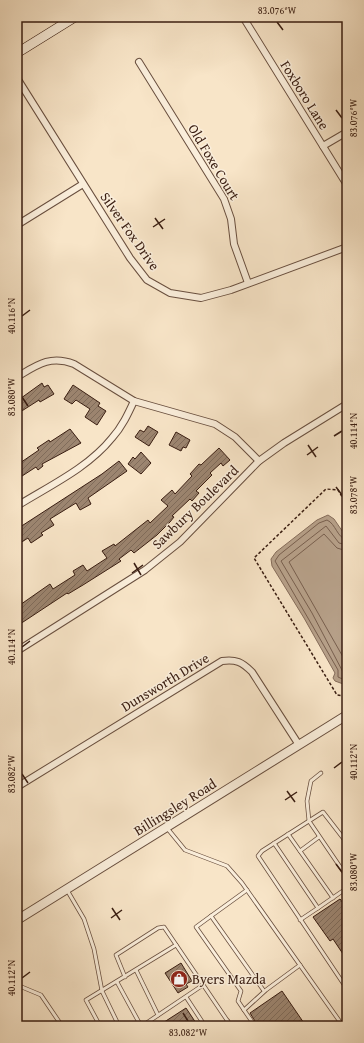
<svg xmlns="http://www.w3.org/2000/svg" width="364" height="1043" font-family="'Gentium Book Plus',serif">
	<defs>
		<pattern id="building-hatch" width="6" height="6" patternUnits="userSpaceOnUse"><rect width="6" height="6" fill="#9c8570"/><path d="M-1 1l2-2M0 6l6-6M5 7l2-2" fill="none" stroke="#806c5b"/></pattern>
	</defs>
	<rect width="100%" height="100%" fill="#f8e5c8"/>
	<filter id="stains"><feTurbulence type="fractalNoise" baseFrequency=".005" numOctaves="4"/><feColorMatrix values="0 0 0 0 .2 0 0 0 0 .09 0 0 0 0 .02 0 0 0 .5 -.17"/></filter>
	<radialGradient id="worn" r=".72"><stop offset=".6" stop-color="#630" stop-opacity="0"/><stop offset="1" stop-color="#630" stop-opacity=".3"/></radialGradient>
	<path fill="#b7a18a" stroke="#856c5a" d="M328 515 334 519 347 538 346 685 335 681 333 678 335 673 304 618 272 566 271 559 276 552 317 520Z"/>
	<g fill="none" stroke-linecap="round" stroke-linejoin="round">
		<g stroke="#785f4e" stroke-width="1">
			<path d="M347 540C337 538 336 524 327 520L319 523 279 555 275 561 338 670V677L347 681"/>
			<path d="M347 545 339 543 326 526 281 561 312 613 344 674 347 675"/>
			<path d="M347 551 337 548 324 534 289 562 347 664"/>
		</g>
	</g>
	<g fill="url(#building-hatch)" stroke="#391d11">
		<path d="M42 383 44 387 48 385 54 394 40 402 39 400 17 414V401Z"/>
		<path d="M73 385 100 403 98 406 106 411 97 425 85 417 90 409 76 400 72 404 64 399Z"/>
		<path d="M148 426 158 432 149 446 135 437 140 430 144 432Z"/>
		<path d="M70 429 81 443 42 464 43 466 38 470 36 467 19 478 17 474V465L39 450 37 448 49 440 50 442Z"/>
		<path d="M176 432 190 440 186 448 183 447 181 451 169 445Z"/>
		<path d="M219 448 230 460 223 466 221 463 210 473 212 475 196 491 199 493 192 501 190 499 172 516 174 517 170 522 157 535 134 553 131 550 119 559 121 561 83 585 68 594 67 593 17 626V607L50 584 53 589 75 575 73 571 83 565 87 571 107 558 102 551 114 544 115 546 148 520 150 523 168 506 161 500 172 490 175 494 192 476 190 474 199 464 201 465Z"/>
		<path d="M141 452 151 463 141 474 128 464 133 457 135 459Z"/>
		<path d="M119 461 127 471 88 498 91 504 80 510 76 503 50 519 54 525 41 533 43 535 31 543 28 538 17 545V529L102 474Z"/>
		<path d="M340 899 347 908V960L333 939 330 941 313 917Z"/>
		<path d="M181 963 192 981 186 984 188 987 178 993 165 973Z"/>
		<path d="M282 991 306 1026H258L250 1013Z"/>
		<path d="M186 1008 198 1026H158Z"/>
	</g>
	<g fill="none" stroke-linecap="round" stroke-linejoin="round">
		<defs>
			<g id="service">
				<path d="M321 773 311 781 307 801 309 821 347 877"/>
				<path d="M167 828 185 850 227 866 242 883 343 1026"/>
				<path d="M288 834 333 898"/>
				<path d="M274 843 318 908 300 920"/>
				<path d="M347 843 323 812 262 851 258 856 347 989"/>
				<path d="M300 851 319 837"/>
				<path d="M67 890 84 919 94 949 102 991 119 1026"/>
				<path d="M247 890 211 916 264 991"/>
				<path d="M318 908 347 888"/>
				<path d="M211 916 196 927 241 991 238 1001 244 1010"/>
				<path d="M136 970 158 1015"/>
				<path d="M125 977 116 955 158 928 164 927 231 1026"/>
				<path d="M117 982 141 1026"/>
				<path d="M17 985 41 995 62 1026"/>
				<path d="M186 997 205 1026"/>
				<path d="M100 1026 86 1000 176 945"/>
				<path d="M142 1026 203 985"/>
				<path d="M221 1026 228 1021"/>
				<path d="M255 1026 244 1010 266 990 300 965"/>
			</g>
			<g id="minor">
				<path d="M243 17 347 185"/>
				<path d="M139 62 224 199 231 219 234 244 248 283"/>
				<path d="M17 78 130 258 147 280 170 293 201 298 231 290 347 247"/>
				<path d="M323 146 347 132"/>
				<path d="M17 225 83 184"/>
				<path d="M17 377C37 365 50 355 74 364L134 401 215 424 235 437 259 461"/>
				<path d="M17 506C49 486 88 468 112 438 122 427 128 414 134 401"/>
				<path d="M17 651 145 570 180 542 259 461 284 443 347 404"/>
				<path d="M17 787 222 661C236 659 242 662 252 672L299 745"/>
			</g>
			<path id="tertiary" d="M17 920 347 715"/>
			<path id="secondary" d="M17 53 75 17"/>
		</defs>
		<use href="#service" stroke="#694f3f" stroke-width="4.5"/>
		<use href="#minor" stroke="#694f3f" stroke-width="8"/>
		<use href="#tertiary" stroke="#694f3f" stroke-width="10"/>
		<use href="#secondary" stroke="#391d11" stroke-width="10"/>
		<path stroke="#391d11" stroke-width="1.5" stroke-dasharray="3 2" stroke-linecap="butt" d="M347 505 338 490 326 489 254 558 337 695 345 696 347 695"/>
		<use href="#service" stroke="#faeedb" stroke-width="3"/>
		<use href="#minor" stroke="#faeedb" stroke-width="6"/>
		<use href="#tertiary" stroke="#faeedb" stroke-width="8"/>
		<use href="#secondary" stroke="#faeedb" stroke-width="9"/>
	</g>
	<path fill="none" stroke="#391d11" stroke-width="1.5" d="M277 22 283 30M336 110 342 118M155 218 163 229M153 227 165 219M22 316 30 310M22 397 28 406M334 436 342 431M308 445 316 457M307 455 318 447M336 487 342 495M134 563 141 575M132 573 143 565M22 647 30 641M334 768 342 762M22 774 28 783M287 791 295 802M285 800 297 792M336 864 342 872M112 908 120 920M111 918 122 910M22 978 30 972M183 1013 188 1021"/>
	<defs>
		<symbol id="shop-disc" viewBox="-11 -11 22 22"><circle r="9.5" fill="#8f2418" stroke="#faeedb"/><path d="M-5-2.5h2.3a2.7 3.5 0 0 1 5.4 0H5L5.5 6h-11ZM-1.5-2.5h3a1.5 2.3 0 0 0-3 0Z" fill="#fff"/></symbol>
	</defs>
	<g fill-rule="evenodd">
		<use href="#shop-disc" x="169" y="969" width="20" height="20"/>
	</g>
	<g text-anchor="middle" stroke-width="3" stroke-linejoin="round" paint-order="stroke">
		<g font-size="14" fill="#391d11" stroke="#faeedb">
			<text transform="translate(305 95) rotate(58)" y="5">Foxboro Lane</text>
			<text transform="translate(214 162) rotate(59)" y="5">Old Foxe Court</text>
			<text transform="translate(130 231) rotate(55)" y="5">Silver Fox Drive</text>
			<text transform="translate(195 507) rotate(-44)" y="5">Sawbury Boulevard</text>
			<text transform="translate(165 682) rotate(-31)" y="5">Dunsworth Drive</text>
			<text transform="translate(175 807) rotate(-32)" y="5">Billingsley Road</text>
		</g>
		<g font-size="14" fill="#391d11" stroke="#faeedb" text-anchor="start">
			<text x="192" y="984">Byers Mazda</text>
		</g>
	</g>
	<rect width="364" height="1043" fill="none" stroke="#f8e5c8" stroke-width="44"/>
	<rect x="22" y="22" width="320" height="999" fill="none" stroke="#391d11" stroke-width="1.5"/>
	<g font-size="10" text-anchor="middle" fill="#391d11">
		<text x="277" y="14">83.076°W</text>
		<text transform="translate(353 118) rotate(-90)" y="4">83.076°W</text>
		<text transform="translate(11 316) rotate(-90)" y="4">40.116°N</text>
		<text transform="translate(11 397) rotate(-90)" y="4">83.080°W</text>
		<text transform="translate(353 431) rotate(-90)" y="4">40.114°N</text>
		<text transform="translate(353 495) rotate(-90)" y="4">83.078°W</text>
		<text transform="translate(11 647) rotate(-90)" y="4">40.114°N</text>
		<text transform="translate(353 762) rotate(-90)" y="4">40.112°N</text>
		<text transform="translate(11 774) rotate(-90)" y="4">83.082°W</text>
		<text transform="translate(353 872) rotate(-90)" y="4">83.080°W</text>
		<text transform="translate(11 978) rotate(-90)" y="4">40.112°N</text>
		<text x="188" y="1036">83.082°W</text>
	</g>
	<rect width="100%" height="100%" filter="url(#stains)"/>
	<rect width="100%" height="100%" fill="url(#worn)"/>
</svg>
